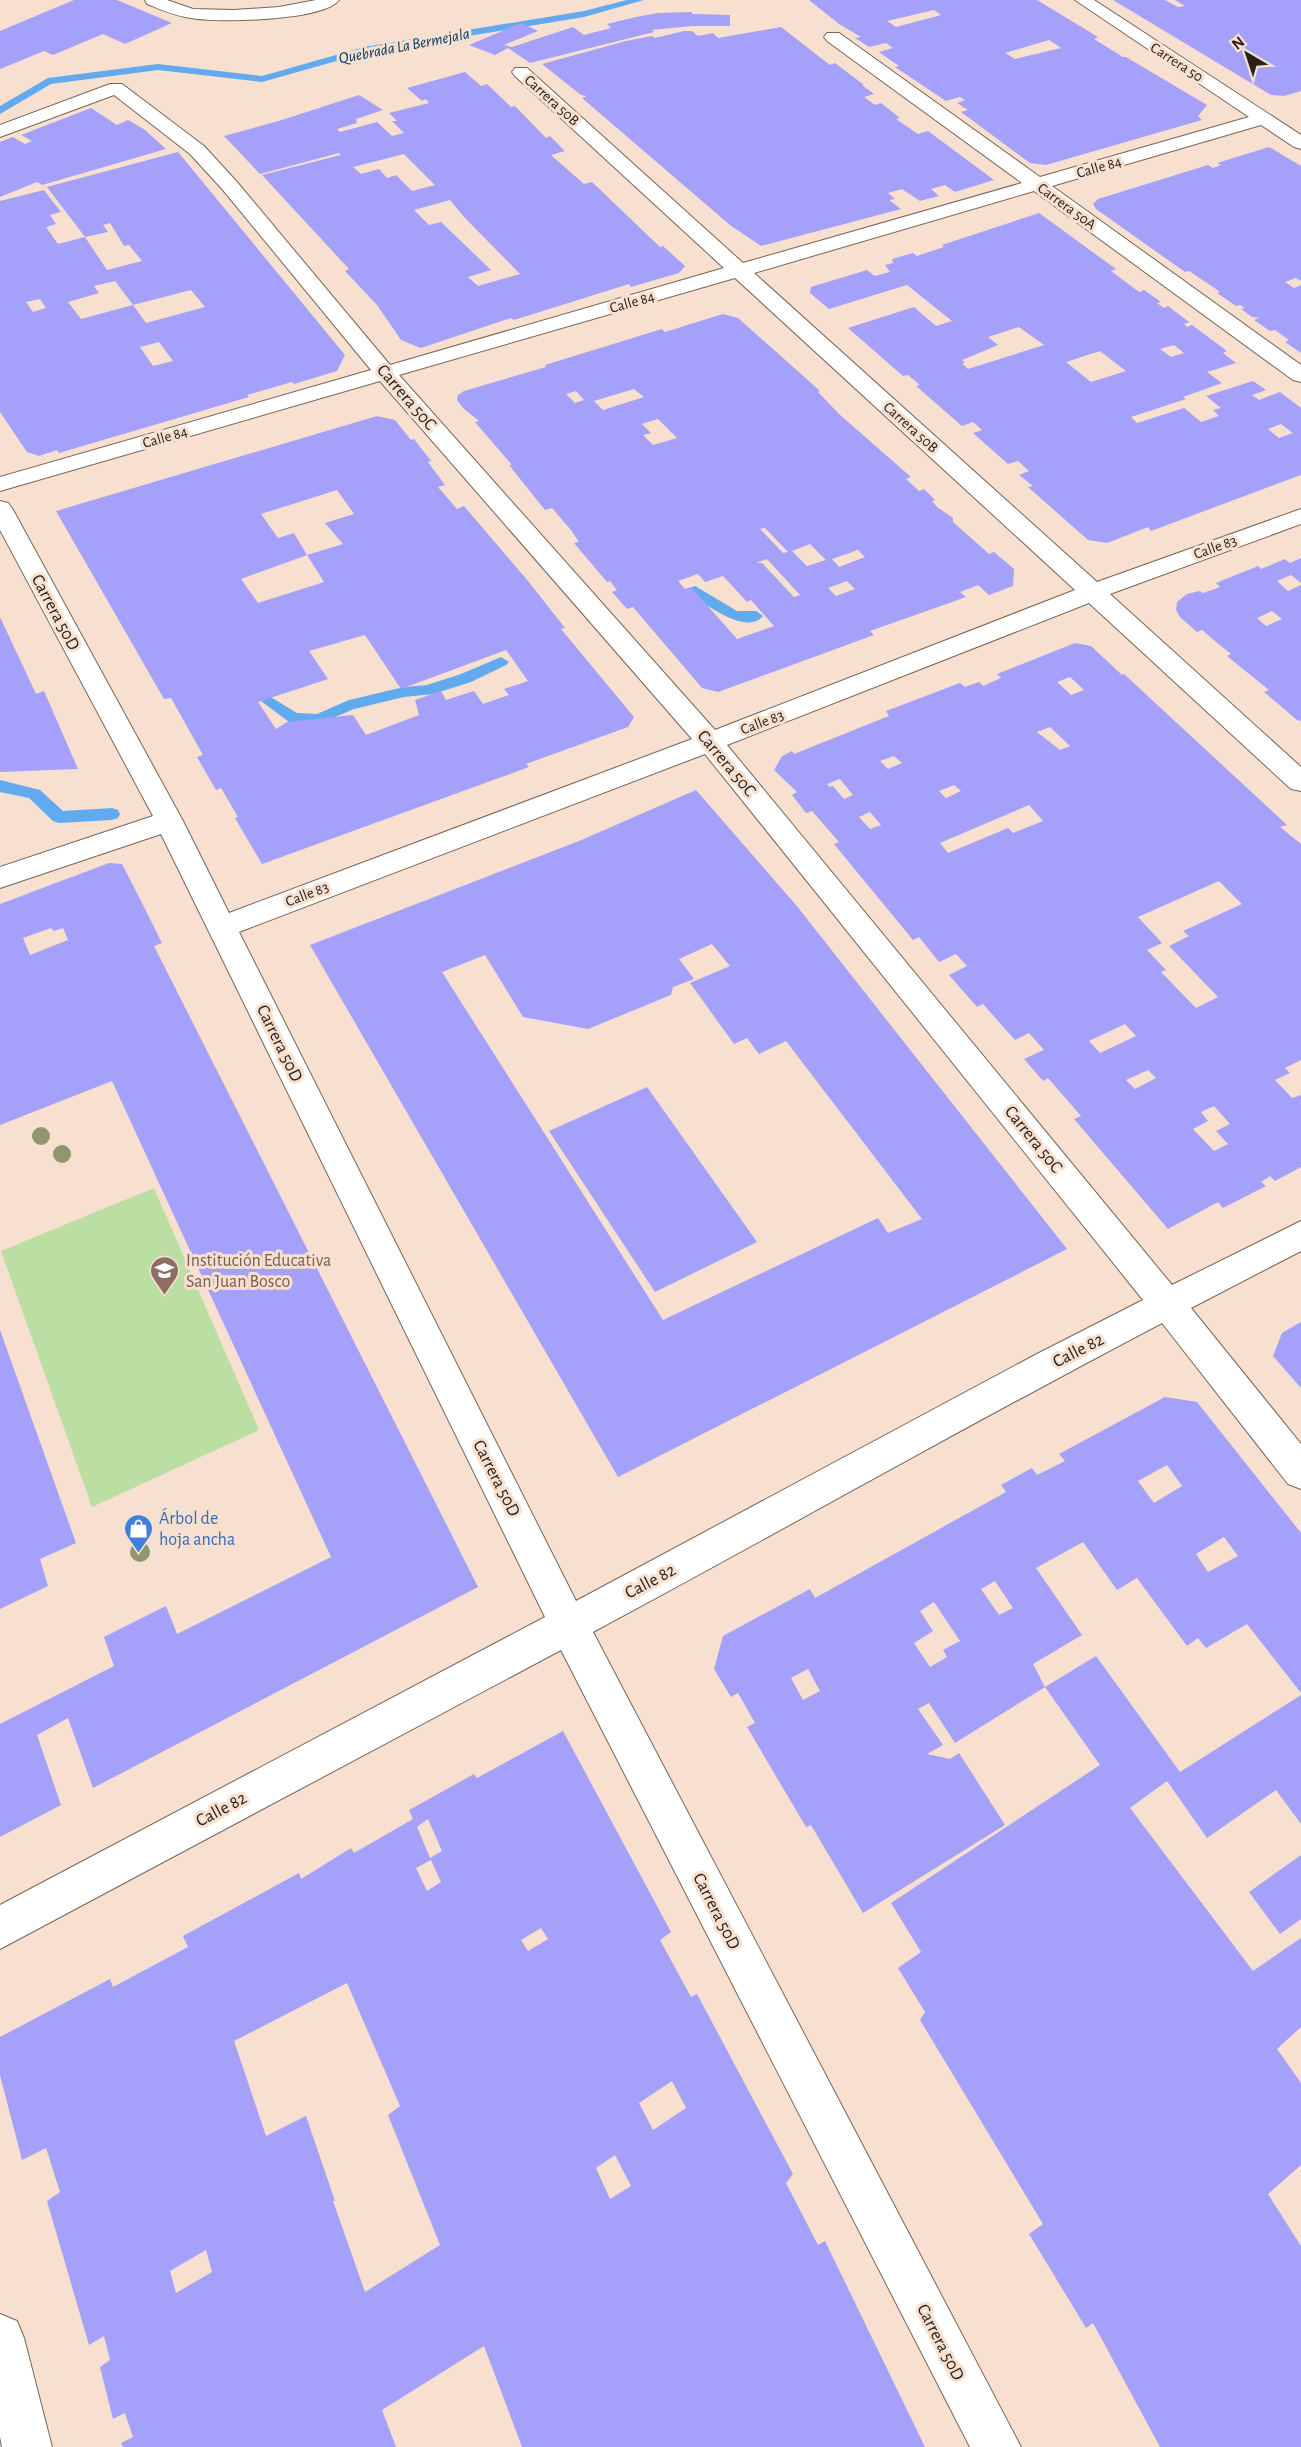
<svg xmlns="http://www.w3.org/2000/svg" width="1301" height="2447" font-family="'Alegreya Sans',sans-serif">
	<rect width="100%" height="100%" fill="#f7e0cf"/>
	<path fill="#bbdea2" d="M154 1188 259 1430 92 1507 1 1251Z"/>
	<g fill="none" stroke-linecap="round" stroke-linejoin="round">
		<g fill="#61aaf0" fill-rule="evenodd">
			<path d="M627 0H644L584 17 365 53 262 82 158 70 51 84 0 114V106L48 78 158 64 262 76 364 47 584 11Z"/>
			<path d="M695 586 737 611H756L763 616C746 636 706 604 690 594L688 591 690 588Z"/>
			<path d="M501 657 509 662 506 665 471 682 433 694 404 697 354 709 319 724 289 722 261 701 269 696 297 713 317 714 349 700 404 687 427 685 461 674Z"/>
			<path d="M0 780 40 790 63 811 112 808 118 810 120 814 118 818 112 820 59 823 53 821 29 798 0 792Z"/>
		</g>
	</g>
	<g fill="#a5a0f9" fill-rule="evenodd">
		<path d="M74 0H117L172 23 125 44 103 34 53 55 44 51 0 69V31Z"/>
		<path d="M809 0H1037L1098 37 1094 39 1123 57H1126L1207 105 1198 116 1202 120 1046 165 1030 163 961 112 968 110 957 103 965 100 960 97 946 101 895 67 899 66 879 52 893 48 886 43 869 47 855 38 861 37 839 24ZM934 10 941 15 896 27 887 21ZM1049 40 1061 48 1015 59 1005 53Z"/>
		<path d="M1113 0H1165L1178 7 1185 6 1175 0H1301V91L1284 96 1271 95Z"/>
		<path d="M692 12V14L730 15V26H692L652 30 654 32 530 63 508 48 495 55 469 45 521 23 538 31 504 45 512 47 573 27 584 35 611 28 607 24 636 17 658 13Z"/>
		<path d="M781 27 830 65 835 63 864 85H862L874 94 864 97 875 105 881 103 900 118 896 119 918 134 928 131 994 180 955 192 945 185 931 189 939 196 920 201 902 189 888 193 895 199 889 200 901 209 761 246 730 225 582 98 587 96 581 95 542 64 626 41 652 36 655 38 684 31H692L698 36 713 33 718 38Z"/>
		<path d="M465 72 481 86 487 84 511 107 515 106 546 138 550 136 565 151 551 155 584 184 592 182 660 247 663 246 685 266 679 273 631 287 629 284 514 320 511 318 421 348 401 340 377 305 345 271 349 269 262 175 341 155 339 153 260 174 224 136 282 120 359 95 383 110 356 119 357 123 337 129 340 132 377 122 392 136 404 133 392 121H397L389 113 429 103 426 99 422 101 407 88ZM404 154 435 185 412 191 396 175 387 178 379 169 361 174 353 167ZM450 200 464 217 520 274 478 286 468 277 491 270 441 222 429 225 414 210Z"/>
		<path d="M91 108 117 125 128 120 145 130 166 149 42 185 37 182 0 197V142L13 137 25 144 32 141 21 135Z"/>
		<path d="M1269 147 1301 166V281L1296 278 1285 282 1294 288 1301 285V353L1285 342 1289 340 1275 330 1270 331 1254 320 1259 318 1252 317 1241 309 1245 308 1240 305 1236 306 1217 293 1220 292 1216 289 1189 271 1185 272 1096 209 1093 204 1098 199 1208 165 1213 168 1221 165 1217 163Z"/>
		<path d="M178 152 345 355 337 371 294 384 292 382 247 395 249 397 59 453 57 450 39 456 27 452 0 412V201L44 190 61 212 50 215 56 224 46 227 58 244 85 237 107 270 142 261 129 245 124 246 110 223 103 225 108 232 85 237 47 187ZM115 281 133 305 191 290 205 307 146 323 133 305 81 319 68 302 99 293 94 286ZM40 299 46 308 33 312 26 302ZM159 342 173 361 153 366 140 347Z"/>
		<path d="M1039 213 1116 269 1111 271 1135 289 1140 292 1144 290 1161 302 1157 303 1164 308 1168 306 1189 322 1184 324 1187 327 1192 325 1227 351 1223 353 1236 363 1207 372 1222 383 1183 397 1186 399 1131 417 1137 423 1184 408 1201 422 1219 416 1213 410 1221 408 1206 396 1253 381 1266 390 1252 395 1259 400 1280 392 1301 408V475L1151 531 1148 527 1107 543 1088 540 1028 487 1033 486 1019 475 1029 471 1018 461 1008 464 973 433 982 430 973 422 962 426 916 386 920 385 908 375 903 376 848 328 914 307 936 326 952 321 907 285 829 309 810 293 811 287 867 270 875 276 890 272 885 265 893 263 892 259 913 253 917 256 944 247 942 245ZM1019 327 1044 345 968 369 962 363H965L962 360 998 345 988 337ZM1174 345 1184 353 1171 357 1160 349ZM1100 351 1126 371 1091 382 1066 362ZM1281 424 1293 433 1279 438 1268 429Z"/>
		<path d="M723 314 738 318 820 391 818 392 839 414 911 477 906 479 919 491 924 489 935 500 932 501 937 507 953 518V522L989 554 994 552 1014 569 1013 586 989 595 978 585 960 592 966 597 870 631 874 635 718 692 702 688 633 607 627 609 612 592 617 590 610 581 607 582 574 543 579 542 571 530 552 508 545 510 509 465H512L475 422 479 421 464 409 457 400 458 395 464 391 546 367 545 365 662 329 665 332ZM634 389 644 397 603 410 594 401ZM576 391 584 400 575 403 566 394ZM658 419 677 438 653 445 643 435 651 433 642 424ZM765 528 788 552 783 553 760 529ZM810 544 826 560 807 566 792 551ZM858 550 865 557 839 567 832 559ZM767 559 800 595 794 597 762 563H756ZM698 574 705 582 723 576 747 602 751 600 774 626 737 639 691 587 685 589 678 581ZM847 581 855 589 836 596 828 588Z"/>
		<path d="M377 416 395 420 411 440 414 439 431 461 428 462 445 485 438 487 457 509 464 506 528 581 565 628 561 629 634 717 628 727 526 764 529 767 262 864 235 818 238 817 221 788 216 790 197 757 203 755 171 698 164 699 56 511ZM337 490 354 514 325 523 343 544 307 555 324 582 258 603 241 579 307 555 294 533 278 538 261 514ZM365 635 401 689 506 650 528 681 504 689 509 695 483 704 474 691 446 700 441 691 415 700 419 715 366 735 353 715 287 722 276 729 258 702 328 679 309 651Z"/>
		<path d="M1301 558V583L1291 575 1277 581 1288 591 1301 585V721L1297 720 1264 692 1269 690 1227 656 1231 654 1215 641 1202 630 1197 632 1180 617 1176 610 1177 602 1187 594 1199 591 1203 593 1220 587 1216 583 1258 566 1261 569 1285 559 1290 563ZM1272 611 1282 619 1266 626 1257 618Z"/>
		<path d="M0 617 36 694 44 691 78 769 0 772Z"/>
		<path d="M1075 643 1091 646 1122 675 1124 674 1287 825 1280 827 1301 844V1060L1285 1068 1290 1073 1275 1080 1292 1098 1301 1095V1167L1275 1181 1270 1176 1261 1182 1266 1186 1223 1208 1218 1202 1168 1229 1074 1119 1081 1116 1048 1078 1043 1081 1024 1059 1044 1050 1029 1033 1015 1040 983 1004 977 1007 949 975 967 966 956 954 939 962 919 937 913 940 834 844 839 842 812 811 806 813 792 795 797 792 774 770 782 756 792 751 794 754 889 716 886 711 960 683 965 687 979 682 983 686 1001 678 997 674ZM1070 677 1084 690 1071 695 1057 682ZM1050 727 1070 746 1060 750 1037 732ZM894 756 902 763 888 769 880 761ZM840 779 853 795 844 799 833 786 830 787 827 784ZM954 785 961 791 946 798 939 791ZM1029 805 1043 821 1013 833 1008 828 948 853 940 843ZM870 812 881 825 870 829 859 817ZM1219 881 1242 904 1183 931 1189 936 1169 946 1218 997 1196 1008 1161 972 1166 970 1147 950 1162 943 1138 917ZM1125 1024 1136 1036 1100 1053 1089 1041ZM1148 1070 1156 1078 1135 1089 1126 1080ZM1214 1106 1230 1124 1216 1131 1228 1144 1214 1151 1193 1129 1208 1121 1201 1112Z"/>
		<path d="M696 790 796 905 1067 1249 618 1477 310 945 579 841ZM712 944 730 966 690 983 734 1044 747 1038 759 1054 786 1041 922 1219 888 1233 878 1218 663 1320 442 972 485 955 523 1017 588 1029 671 995 673 987 694 979 679 959Z"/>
		<path d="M109 863 122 864 140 899 162 943 154 946 478 1587 93 1788 68 1718 37 1735 61 1805 0 1837V1724L114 1666 104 1637 166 1606 177 1634 331 1557 112 1081 0 1125V904ZM51 928 54 931 63 928 68 940 30 955 23 938Z"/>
		<path d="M647 1087 757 1242 655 1292 549 1131Z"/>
		<path d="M1301 1322V1388L1273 1356 1282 1333Z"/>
		<path d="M0 1330 76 1543 40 1559 48 1586 0 1609Z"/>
		<path d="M1165 1397 1197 1402 1301 1533V1693L1247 1624 1206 1648 1198 1638 1187 1646 1137 1578 1117 1590 1083 1542 1036 1568 1082 1635 1033 1664 1045 1687 1096 1656 1180 1772 1301 1695V1824L1276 1790 1207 1838 1167 1781 1130 1808 1253 1971 1301 1938V2027L1277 2049 1301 2083V2165L1268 2194 1301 2246V2447H1160L1093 2323 1086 2328 1029 2234 1043 2224 920 2020 925 2012 898 1968 921 1952 891 1903 1100 1765 1045 1687 955 1743 929 1703 918 1709 943 1745 927 1754 950 1759 959 1753 1005 1825 863 1913 811 1825 806 1827 747 1727 755 1723 738 1693 731 1697 714 1669 723 1636 810 1589 815 1598 1006 1492 1001 1485 1032 1468 1037 1475 1065 1461 1059 1454ZM1167 1465 1182 1486 1154 1503 1138 1481ZM1224 1537 1238 1556 1208 1572 1196 1554ZM995 1581 1013 1608 999 1615 981 1589ZM934 1602 960 1641 943 1650 947 1657 930 1667 914 1643 933 1631 920 1611ZM808 1669 820 1691 803 1700 791 1678Z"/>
		<path d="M563 1731 671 1932 660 1940 691 1997 697 1994 793 2174 786 2183 818 2245 825 2241 925 2447H522L484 2346 382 2410 396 2447H123L121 2443 133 2437 125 2413 113 2419 100 2367 110 2360 104 2336 89 2345 47 2201 60 2192 46 2148 22 2160 0 2075V2037L110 1979 113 1987 188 1947 183 1936 299 1873 301 1879 351 1848 354 1853 413 1819 409 1810 474 1774 477 1778ZM428 1819 442 1851 430 1858 441 1882 427 1891 416 1868 431 1860 417 1827ZM541 1928 548 1939 528 1951 521 1940ZM347 1983 400 2106 388 2115 440 2245 365 2292 333 2201H335L306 2116 266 2136 234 2041ZM672 2081 686 2108 653 2130 639 2103ZM615 2155 631 2186 610 2199 596 2168ZM206 2250 212 2272 176 2293 170 2271Z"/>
		<path d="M1301 1855V1919L1280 1934 1249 1892Z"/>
	</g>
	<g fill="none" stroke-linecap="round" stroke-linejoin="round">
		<defs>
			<g id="minor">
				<path d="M145 0H167L193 9 234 10 279 7 316 0H339C324 21 217 23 191 18 175 16 162 10 147 4Z"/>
				<path d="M1075 0H1094L1301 135V149L1294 147 1261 125 1052 186 1301 365V382L1293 380 1034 191 754 273 1097 582 1301 509V524L1110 594 1301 767V791L1291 789 1089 603 727 745 1172 1285 1301 1221V1251L1191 1308 1301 1444V1489L1288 1484 1162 1323C971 1423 783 1530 593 1632L1021 2447H970L561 1650 0 1949V1905L545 1617 161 834 0 888V867L153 816 0 530V501L8 503 12 508 183 821 229 913 692 739 380 381 0 491V477L371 370 223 190 190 154 114 95 0 137V125L110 84H122L204 146 237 182 390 365 724 268 515 76 512 72 515 68H527L743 263 1022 183 827 41 824 37 827 33H839L1040 177 1249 117ZM735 278 1075 590 715 730 399 375ZM705 754 1143 1300 1035 1355 576 1601 239 932Z"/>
				<path d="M0 2314 17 2321 24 2338 52 2447H2L0 2437Z"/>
			</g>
		</defs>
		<use href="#minor" stroke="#786555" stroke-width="2"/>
		<use href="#minor" fill="#fff" fill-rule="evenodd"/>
	</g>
	<g fill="#90976f">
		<circle cx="41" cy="1136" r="9"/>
		<circle cx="62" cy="1154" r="9"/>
		<circle cx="140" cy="1552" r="10"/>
	</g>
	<defs>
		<symbol id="school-pin" viewBox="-11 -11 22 30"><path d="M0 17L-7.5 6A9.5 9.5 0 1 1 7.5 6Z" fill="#8d6e63" stroke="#f7e0cf"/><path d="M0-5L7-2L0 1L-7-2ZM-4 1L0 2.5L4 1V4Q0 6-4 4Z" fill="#fff"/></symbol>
		<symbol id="shop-pin" viewBox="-11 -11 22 30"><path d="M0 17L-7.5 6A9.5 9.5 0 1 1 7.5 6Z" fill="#3f7fe0" stroke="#f7e0cf"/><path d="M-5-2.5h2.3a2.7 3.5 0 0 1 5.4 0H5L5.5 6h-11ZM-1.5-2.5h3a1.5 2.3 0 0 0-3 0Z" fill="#fff"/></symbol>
	</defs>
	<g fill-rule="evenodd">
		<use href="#school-pin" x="148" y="1254" width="33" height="45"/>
		<use href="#shop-pin" x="122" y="1512" width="33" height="45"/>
	</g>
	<g text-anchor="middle" stroke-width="6" stroke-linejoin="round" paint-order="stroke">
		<g font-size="15" fill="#29211a" stroke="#f7e0cf">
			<text transform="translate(1177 62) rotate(33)" y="5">Carrera 50</text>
			<text transform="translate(552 100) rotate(42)" y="5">Carrera 50B</text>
			<text transform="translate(1099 167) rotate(-16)" y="5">Calle 84</text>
			<text transform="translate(1067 206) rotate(36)" y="5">Carrera 50A</text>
			<text transform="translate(632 302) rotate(-16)" y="5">Calle 84</text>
			<text transform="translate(911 427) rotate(42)" y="5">Carrera 50B</text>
			<text transform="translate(165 437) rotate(-16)" y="5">Calle 84</text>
			<text transform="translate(1215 547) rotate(-20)" y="5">Calle 83</text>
			<text transform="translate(762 722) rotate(-21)" y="5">Calle 83</text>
			<text transform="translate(307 894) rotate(-21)" y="5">Calle 83</text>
		</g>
		<g font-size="16" font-style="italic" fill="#013a66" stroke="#f7e0cf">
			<text transform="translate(404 45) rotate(-11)" y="6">Quebrada La Bermejala</text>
		</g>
		<g font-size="18" fill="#29211a" stroke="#f7e0cf">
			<text transform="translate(407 397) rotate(49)" y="6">Carrera 50C</text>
			<text transform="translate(56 612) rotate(62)" y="6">Carrera 50D</text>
			<text transform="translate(727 763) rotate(50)" y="6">Carrera 50C</text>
			<text transform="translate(280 1043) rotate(64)" y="6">Carrera 50D</text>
			<text transform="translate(1034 1139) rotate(51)" y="6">Carrera 50C</text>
			<text transform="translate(1078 1350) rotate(-27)" y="6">Calle 82</text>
			<text transform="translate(497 1478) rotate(63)" y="6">Carrera 50D</text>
			<text transform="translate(650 1581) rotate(-28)" y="6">Calle 82</text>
			<text transform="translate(221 1809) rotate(-28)" y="6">Calle 82</text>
			<text transform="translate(717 1911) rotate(63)" y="6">Carrera 50D</text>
			<text transform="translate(941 2342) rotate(63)" y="6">Carrera 50D</text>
		</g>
		<g font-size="18" fill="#785e54" stroke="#f7e0cf" text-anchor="start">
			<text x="186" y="1266">Institución Educativa<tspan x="186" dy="21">San Juan Bosco</tspan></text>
		</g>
		<g font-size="18" fill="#366cbe" stroke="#f7e0cf" text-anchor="start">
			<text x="159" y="1524">Árbol de<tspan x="159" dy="21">hoja ancha</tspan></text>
		</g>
	</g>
	<g transform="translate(1247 54) rotate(321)" stroke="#f7e0cf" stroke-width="4.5" paint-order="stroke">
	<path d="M0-4.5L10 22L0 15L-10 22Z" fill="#29211a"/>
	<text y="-9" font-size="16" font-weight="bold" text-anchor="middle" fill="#29211a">N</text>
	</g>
</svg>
